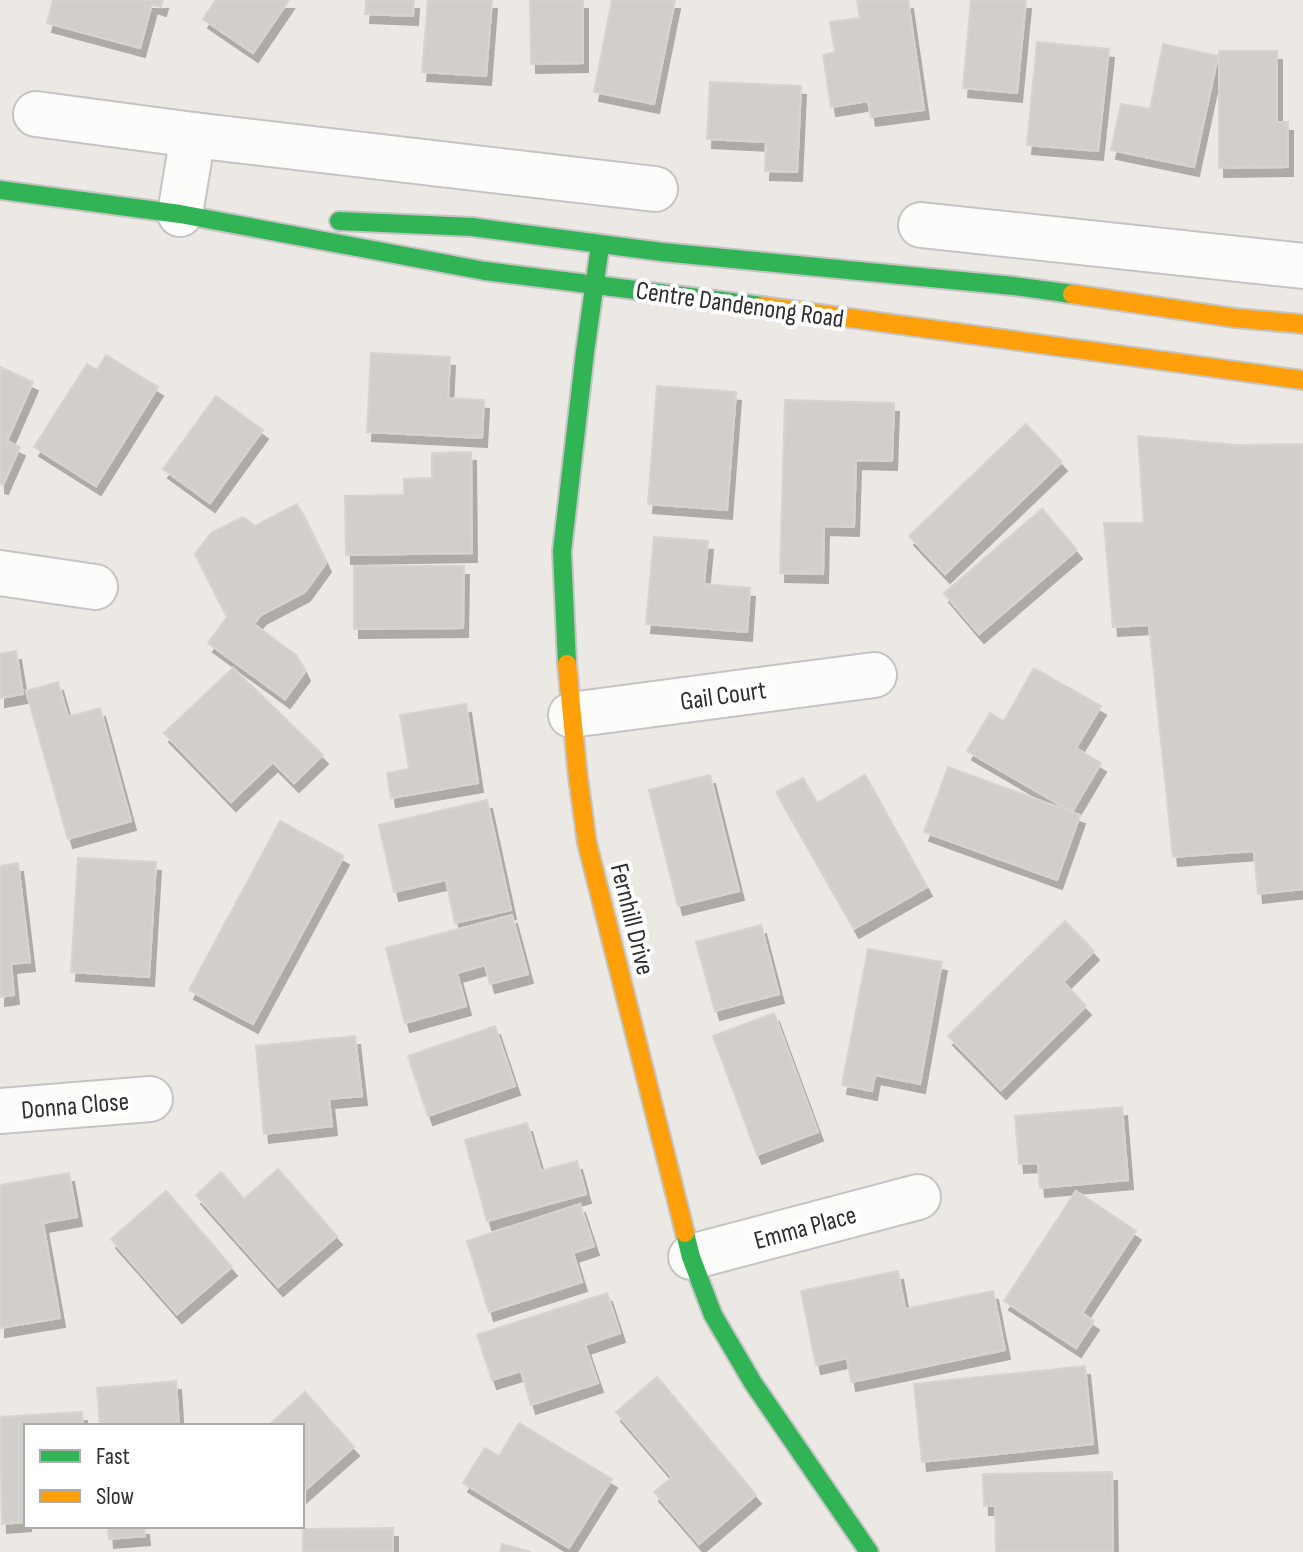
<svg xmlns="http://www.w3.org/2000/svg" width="1303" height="1552" font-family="'Sofia Sans Condensed',sans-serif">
	<defs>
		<filter id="shadow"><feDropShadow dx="5" dy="9" stdDeviation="0" flood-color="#0004"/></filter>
	</defs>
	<rect width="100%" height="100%" fill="#ece8e4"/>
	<g fill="#d1cecb" stroke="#d7d4d0" stroke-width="2" filter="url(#shadow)">
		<path d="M53 0H163L161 7 152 4 140 48 47 23Z"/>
		<path d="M216 0H289L253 53 203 19Z"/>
		<path d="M366 0H414L413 16 365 14Z"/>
		<path d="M428 0H492L486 76 422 72Z"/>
		<path d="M530 0H583V63L531 64Z"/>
		<path d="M612 0H675L654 104 594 92Z"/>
		<path d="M857 0H908L924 110 871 117 868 101 831 107 823 55 835 52 830 22 860 18Z"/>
		<path d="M971 0H1026L1017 93 963 88Z"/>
		<path d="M1037 42 1109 49 1098 151 1027 145Z"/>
		<path d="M1163 44 1218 56 1194 167 1111 150 1121 104 1150 109Z"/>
		<path d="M1219 51H1277V122H1288V167L1219 168Z"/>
		<path d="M710 82 801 86 797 172 765 171 766 142 707 139Z"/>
		<path d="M371 353 450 357 448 398 484 400 482 438 367 432Z"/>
		<path d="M106 355 158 387 96 486 34 447 87 364 97 370Z"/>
		<path d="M0 367 33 382 7 441 20 447 3 485 0 484Z"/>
		<path d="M657 386 736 392 727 510 648 504Z"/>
		<path d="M216 396 263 430 210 503 163 469Z"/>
		<path d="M785 400 894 403 892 461 856 460 854 527 824 526 823 574 780 573Z"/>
		<path d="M1026 424 1062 462 945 574 909 536Z"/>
		<path d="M1138 436 1236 445 1303 444V889L1258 894 1254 851 1173 857 1149 625 1113 627 1104 523H1144Z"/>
		<path d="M471 452 472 553 346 555 345 496 404 495V479L432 478V453Z"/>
		<path d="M297 504 326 563 305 592 261 615 254 624 297 656 305 672 285 699 208 643 227 617 195 554 211 533 243 517 255 526Z"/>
		<path d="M1042 509 1077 550 979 634 944 593Z"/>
		<path d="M654 537 708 541 704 584 750 588 747 632 646 624Z"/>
		<path d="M354 566H464L463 628 354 629Z"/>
		<path d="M16 651 23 694 0 698V654Z"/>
		<path d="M233 668 323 755 294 783 273 762 231 802 164 733Z"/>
		<path d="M1034 668 1101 706 1076 748 1101 763 1072 812 967 751 990 713 1004 721Z"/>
		<path d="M58 682 68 717 100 708 131 821 68 839 26 691Z"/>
		<path d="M466 704 478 783 391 798 387 773 409 769 400 715Z"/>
		<path d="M948 767 1080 815 1057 880 924 832Z"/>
		<path d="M710 775 739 891 678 906 649 790Z"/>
		<path d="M865 775 927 887 854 929 776 792 803 778 817 803Z"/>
		<path d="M487 800 511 910 455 923 446 880 394 892 379 825Z"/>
		<path d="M280 821 344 856 253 1024 189 990Z"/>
		<path d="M78 858 156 862 149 977 71 972Z"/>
		<path d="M18 863 30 962 11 964 14 995 0 997V866Z"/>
		<path d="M512 915 528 974 490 984 485 965 457 973 466 1006 405 1023 386 948Z"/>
		<path d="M1065 921 1094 951 1063 982 1086 1006 1001 1090 948 1036Z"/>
		<path d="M761 925 779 994 715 1011 696 942Z"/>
		<path d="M868 949 942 962 920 1084 875 1075 872 1091 842 1085Z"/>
		<path d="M774 1013 818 1132 757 1155 713 1036Z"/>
		<path d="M495 1026 515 1086 428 1116 408 1056Z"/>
		<path d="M355 1036 362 1096 329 1099 332 1126 264 1134 256 1046Z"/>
		<path d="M1122 1107 1128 1180 1040 1188 1038 1163 1019 1164 1015 1116Z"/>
		<path d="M527 1123 541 1171 577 1161 586 1194 487 1221 465 1140Z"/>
		<path d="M278 1169 337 1236 278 1287 196 1195 221 1172 244 1199Z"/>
		<path d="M69 1173 77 1217 43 1223 60 1318 0 1328V1185Z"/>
		<path d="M166 1191 232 1267 177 1314 111 1239Z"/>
		<path d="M1076 1191 1136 1231 1082 1313 1094 1321 1076 1348 1004 1301Z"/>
		<path d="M580 1204 594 1246 573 1253 582 1282 489 1312 467 1241Z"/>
		<path d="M898 1271 905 1309 993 1291 1005 1350 851 1382 847 1358 816 1365 801 1291Z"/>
		<path d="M607 1293 620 1333 585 1345 598 1383 531 1405 521 1371 492 1380 477 1335Z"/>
		<path d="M1085 1366 1093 1444 922 1462 914 1384Z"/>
		<path d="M657 1377 756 1495 699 1544 654 1492 672 1477 616 1412Z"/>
		<path d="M176 1381 179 1426H100L97 1388Z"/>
		<path d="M305 1392 354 1447 302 1493V1426H268Z"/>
		<path d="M82 1412 83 1426H26V1522L2 1524 0 1417Z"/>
		<path d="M519 1423 612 1479 569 1548 463 1483 485 1448 499 1456Z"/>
		<path d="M1112 1472 1113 1552H996L995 1506H984L983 1474Z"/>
		<path d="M108 1526H144L145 1536 109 1539Z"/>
		<path d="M393 1528V1552H303V1529Z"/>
		<path d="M502 1544 531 1552H500Z"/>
	</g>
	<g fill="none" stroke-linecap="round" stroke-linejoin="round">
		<defs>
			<g id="street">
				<path d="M36 114 193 135 655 189"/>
				<path d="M180 214 193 135"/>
				<path d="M921 225 1303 266"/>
				<path d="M0 573 95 587"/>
				<path d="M571 715 874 675"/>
				<path d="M0 1111 150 1099"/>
				<path d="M691 1257 918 1197"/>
			</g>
			<g id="fast">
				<path d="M0 190 180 214 485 271 762 306"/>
				<path d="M339 221 472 227 662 252 1014 286 1072 294"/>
				<path d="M567 664 562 551 585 352 600 246"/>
				<path d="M685 1233 691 1257 713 1315 753 1383 869 1552"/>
			</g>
			<g id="slow">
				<path d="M1072 294 1235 318 1303 324"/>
				<path d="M762 306 1303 380"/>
				<path d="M567 664 578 777 587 843 685 1233"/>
			</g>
		</defs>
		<use href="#street" stroke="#c5c4c5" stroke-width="48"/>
		<use href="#fast" stroke="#c5c4c5" stroke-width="22"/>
		<use href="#slow" stroke="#c5c4c5" stroke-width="22"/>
		<use href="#street" stroke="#fcfcfb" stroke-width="44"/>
		<use href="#fast" stroke="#30b455" stroke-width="18"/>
		<use href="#slow" stroke="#ff9f0a" stroke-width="18"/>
	</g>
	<g text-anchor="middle" stroke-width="8" stroke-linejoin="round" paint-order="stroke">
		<g font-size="26" fill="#2e2e2e" stroke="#fff">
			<text transform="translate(740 304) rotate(8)" y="9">Centre Dandenong Road</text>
			<text transform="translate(723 695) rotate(-8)" y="9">Gail Court</text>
			<text transform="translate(633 919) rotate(76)" y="9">Fernhill Drive</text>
			<text transform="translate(75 1105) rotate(-5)" y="9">Donna Close</text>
			<text transform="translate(805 1227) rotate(-15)" y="9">Emma Place</text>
		</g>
	</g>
	<rect x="24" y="1424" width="280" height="104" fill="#ffffff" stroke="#ababab" stroke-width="2"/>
	<rect x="40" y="1450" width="40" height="12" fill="#30b455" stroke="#ababab" stroke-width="2"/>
	<text x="96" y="1464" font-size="24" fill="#2e2e2e">Fast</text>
	<rect x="40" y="1490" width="40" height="12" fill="#ff9f0a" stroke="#ababab" stroke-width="2"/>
	<text x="96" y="1504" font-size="24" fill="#2e2e2e">Slow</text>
</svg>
